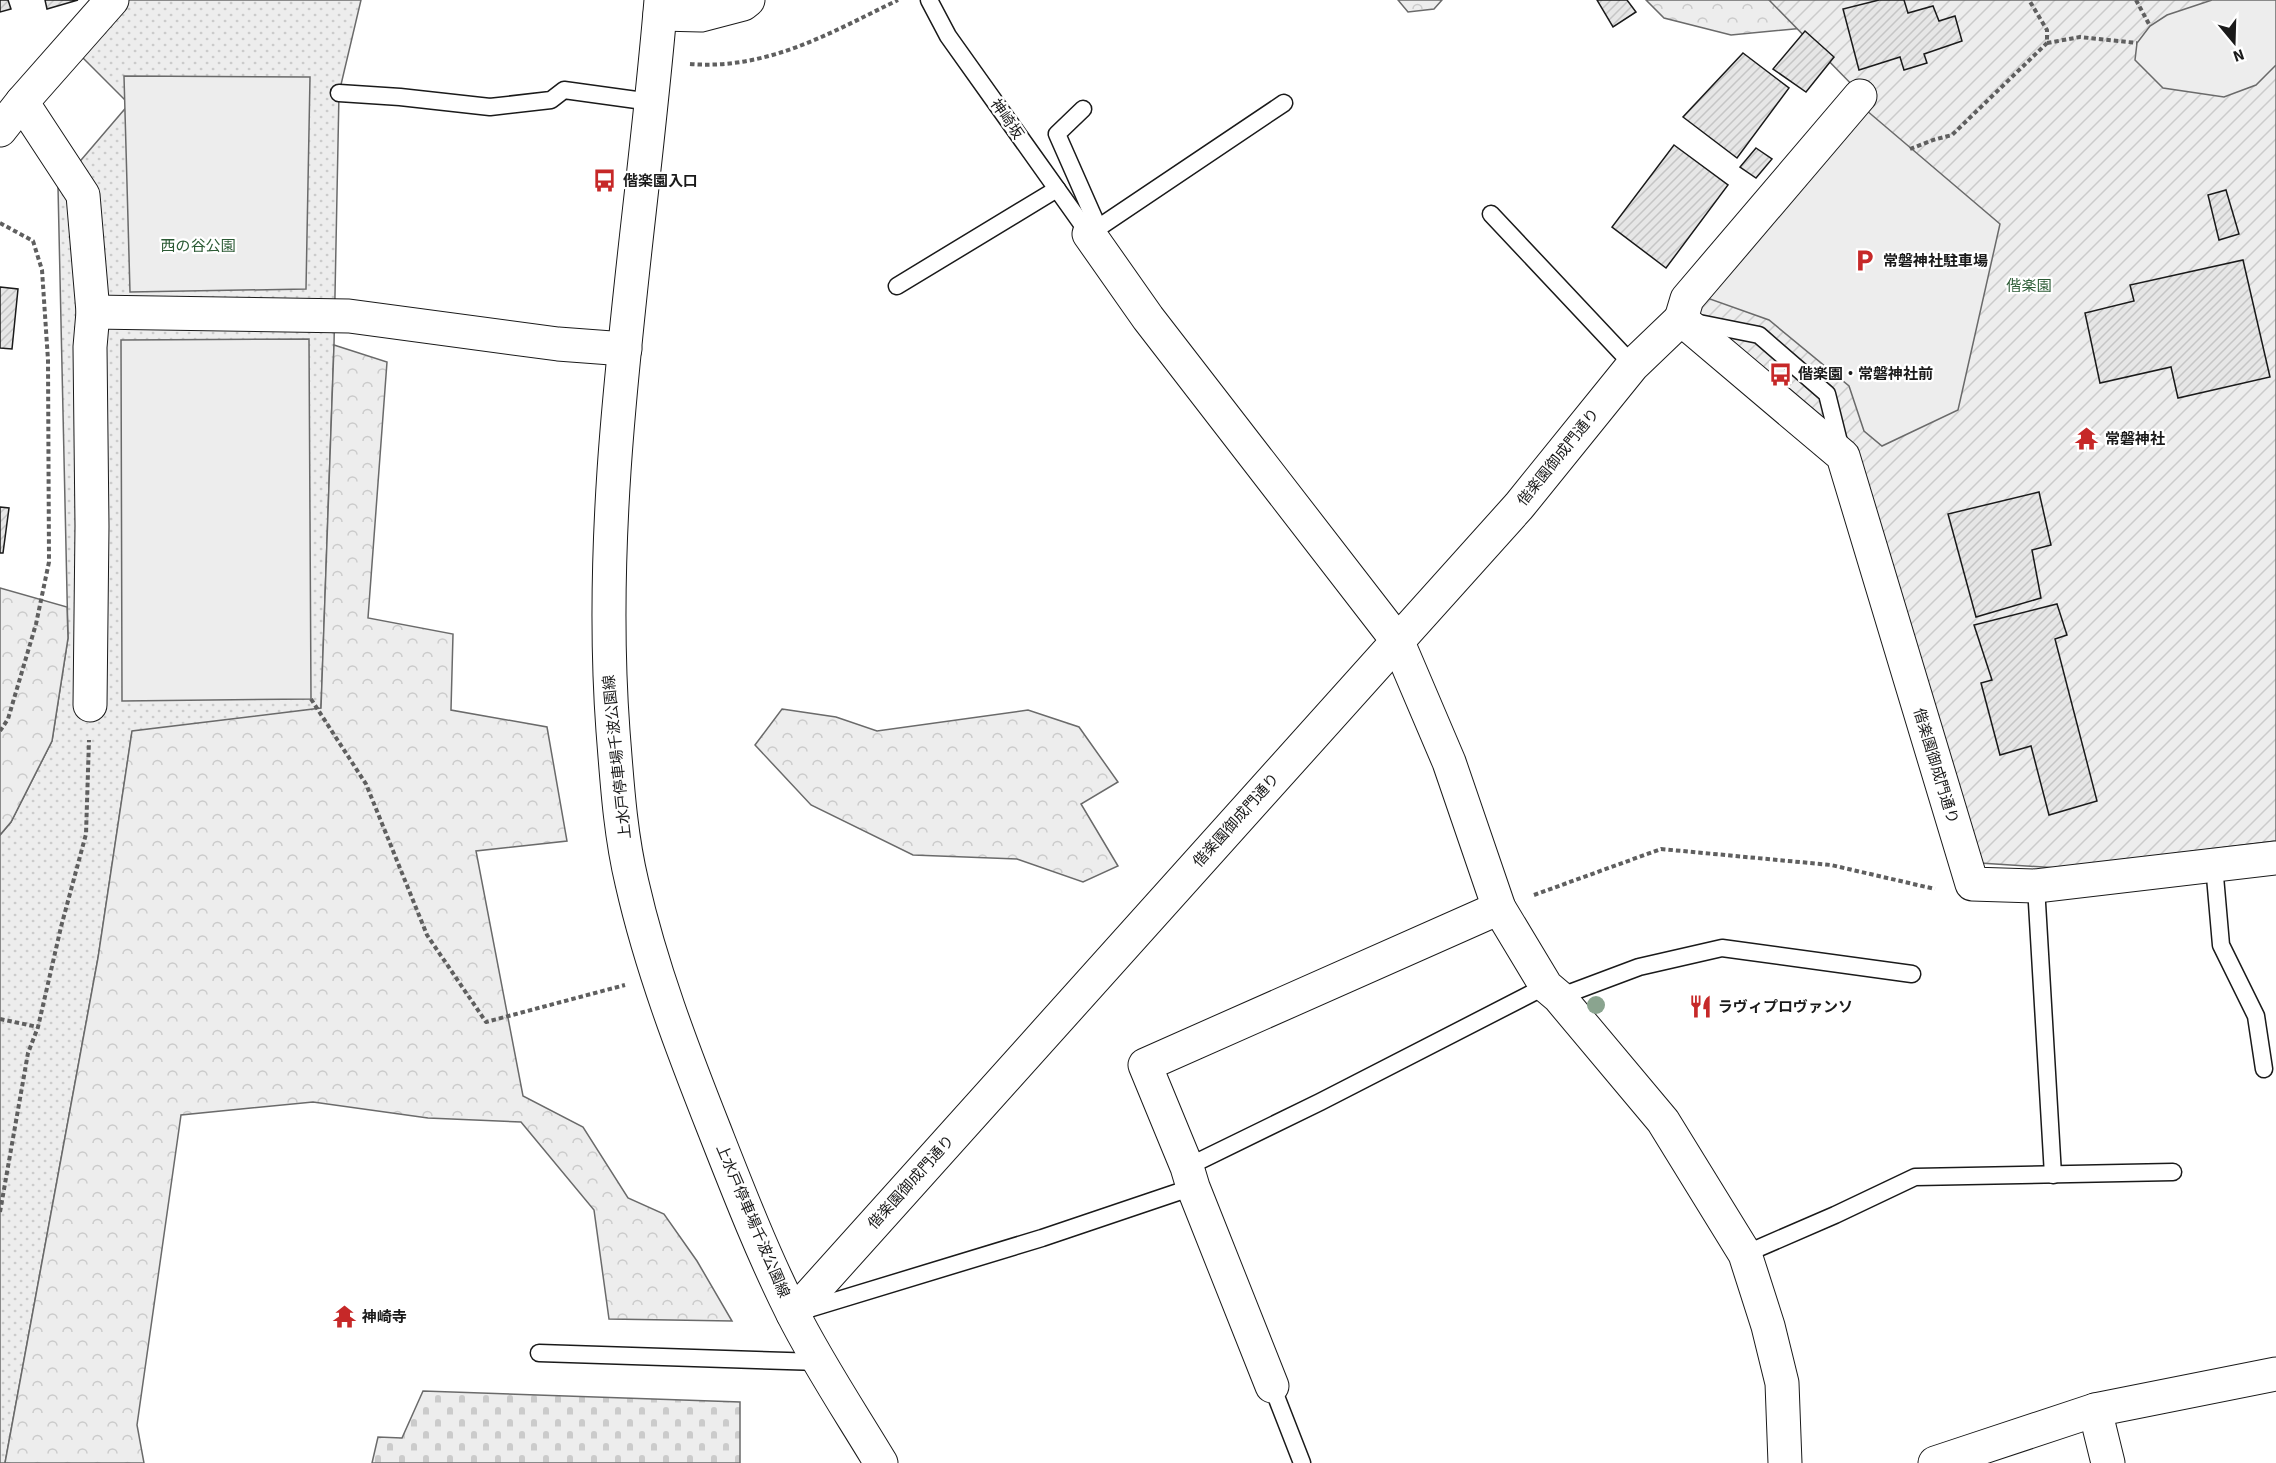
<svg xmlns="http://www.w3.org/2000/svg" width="2276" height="1463" font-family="'Source Sans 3','Noto Sans JP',sans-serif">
	<defs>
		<pattern id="grass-dots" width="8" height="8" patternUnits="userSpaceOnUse" patternTransform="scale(1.5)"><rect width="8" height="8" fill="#ededed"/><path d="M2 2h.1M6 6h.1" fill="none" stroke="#cbcbcb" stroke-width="1.8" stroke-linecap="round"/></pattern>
		<pattern id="forest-crowns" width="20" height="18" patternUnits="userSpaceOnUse" patternTransform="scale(1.5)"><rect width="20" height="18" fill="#ededed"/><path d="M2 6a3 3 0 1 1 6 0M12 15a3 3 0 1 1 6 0" fill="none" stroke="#cbcbcb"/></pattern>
		<pattern id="cemetery-stones" width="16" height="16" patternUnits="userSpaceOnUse" patternTransform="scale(1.5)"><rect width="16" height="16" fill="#ededed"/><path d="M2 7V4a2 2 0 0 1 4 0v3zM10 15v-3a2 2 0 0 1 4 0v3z" fill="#cbcbcb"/></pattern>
		<pattern id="garden-furrows" width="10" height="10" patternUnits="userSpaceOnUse" patternTransform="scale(1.5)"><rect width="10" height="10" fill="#ededed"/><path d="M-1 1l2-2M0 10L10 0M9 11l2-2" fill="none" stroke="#cbcbcb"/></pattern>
		<pattern id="building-hatch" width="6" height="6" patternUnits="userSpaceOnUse" patternTransform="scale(1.5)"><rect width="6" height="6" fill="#e6e6e6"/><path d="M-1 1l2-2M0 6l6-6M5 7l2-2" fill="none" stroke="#c5c5c5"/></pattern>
	</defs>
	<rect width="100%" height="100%" fill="#fff"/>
	<path fill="url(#grass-dots)" stroke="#6a6a6a" stroke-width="1.5" d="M112 0H361L339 93 334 345 321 709 132 732 98 958 5 1463H0V835L11 822 52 741 68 638 58 187 129 104 71 46Z"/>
	<g fill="url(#forest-crowns)" stroke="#6a6a6a" stroke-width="1.5">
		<path d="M1398 0H1442L1434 9 1408 12Z"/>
		<path d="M1646 0H1841L1815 27 1731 35 1664 18Z"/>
		<path d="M334 345 387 362 368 618 453 634 451 710 547 727 567 841 476 851 523 1096 583 1127 628 1198 664 1214 697 1261 732 1321 609 1319 594 1210 521 1122 428 1118 313 1102 181 1115 137 1425 144 1463H5L98 958 132 731 321 708Z"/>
		<path d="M0 588 67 607 68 638 52 741 11 822 0 835Z"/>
		<path d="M782 709 836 717 877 731 1028 710 1079 727 1118 782 1081 804 1118 866 1083 882 1017 859 913 855 811 805 755 745Z"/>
	</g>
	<path fill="url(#cemetery-stones)" stroke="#6a6a6a" stroke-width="1.5" d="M423 1391 740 1402V1463H372L378 1437 402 1438Z"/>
	<path fill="url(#garden-furrows)" stroke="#6a6a6a" stroke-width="1.5" d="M1769 0H2276V841L2058 868 1980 863 1848 453 1688 316 1864 97Z"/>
	<g fill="#ededed" stroke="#6a6a6a" stroke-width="1.5">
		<path d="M2212 0H2276V65L2256 85 2224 97 2163 88 2135 60 2137 43 2150 26 2167 15Z"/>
		<path d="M124 76 310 77 306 289 130 292Z"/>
		<path d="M1866 110 2000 224 1958 410 1882 446 1864 431 1849 386 1769 320 1707 298Z"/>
		<path d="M309 339 311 699 122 701 121 340Z"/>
	</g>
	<g fill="url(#building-hatch)" stroke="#1a1a1a" stroke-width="1.5">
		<path d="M0 0H8L11 9 0 12Z"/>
		<path d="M45 0H78L47 9Z"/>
		<path d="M1597 0H1627L1636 12 1613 27Z"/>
		<path d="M1879 0H1904L1908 13 1933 6 1939 21 1955 16 1962 41 1924 54 1927 63 1904 70 1900 57 1859 70 1843 9Z"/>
		<path d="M1805 31 1834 57 1806 92 1773 69Z"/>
		<path d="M1743 53 1789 88 1737 158 1683 117Z"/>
		<path d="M1674 145 1728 185 1666 268 1612 227Z"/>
		<path d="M1756 148 1772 159 1756 178 1740 167Z"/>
		<path d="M2226 190 2239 234 2219 240 2208 195Z"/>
		<path d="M2243 260 2270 377 2178 398 2171 367 2100 383 2085 313 2134 301 2130 285Z"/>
		<path d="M0 287 18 289 12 349 0 348Z"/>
		<path d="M2039 492 2051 545 2032 550 2041 598 1976 617 1948 514Z"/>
		<path d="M0 507 9 508 3 553H0Z"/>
		<path d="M2057 604 2067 635 2055 639 2097 801 2049 815 2031 746 2000 755 1981 683 1992 680 1974 625Z"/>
	</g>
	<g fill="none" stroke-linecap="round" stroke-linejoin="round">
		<defs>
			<g id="lane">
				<path d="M929 0 948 36 1089 234 1284 103"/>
				<path d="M339 93 400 97 490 107 551 100 564 90 651 102"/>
				<path d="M1083 109 1057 134 1098 227"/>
				<path d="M1491 214 1633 365"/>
				<path d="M897 286 1057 189"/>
				<path d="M1694 322 1759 335 1827 394 1841 450"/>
				<path d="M2214 865 2221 945 2256 1016 2264 1069"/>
				<path d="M2036 886 2053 1175"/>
				<path d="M1559 997 1639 967 1722 948 1912 974"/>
				<path d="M1187 1167 1320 1102 1546 986"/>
				<path d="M1745 1254 1835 1215 1915 1177 2173 1172"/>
				<path d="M802 1311 1042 1238 1193 1187"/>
				<path d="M539 1353 820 1362"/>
				<path d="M1272 1386 1302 1463"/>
			</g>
			<g id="street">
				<path d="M22 102 83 195 93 312 90 347 92 526 90 705"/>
				<path d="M0 130 22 102 112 0"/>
				<path d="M1089 234 1148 318 1397 640 1449 762 1499 908 1546 986 1559 997 1663 1121 1745 1254 1768 1326 1782 1383 1785 1463"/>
				<path d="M1681 319 1687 299 1860 96"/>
				<path d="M1272 1386 1193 1187 1187 1167 1145 1065 1499 908"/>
				<path d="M2095 1410 2108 1463"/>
				<path d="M1935 1463 2095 1410 2276 1374"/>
			</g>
			<g id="secondary">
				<path d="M661 0C641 243 595 487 613 731 617 781 620 833 632 883 651 967 682 1048 714 1129 738 1190 762 1252 792 1312 818 1364 851 1413 881 1463"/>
				<path d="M660 14 701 15 743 4 748 0"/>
				<path d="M93 312 349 316 558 344 625 349"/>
				<path d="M793 1314 1519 506 1633 365 1681 319 1843 456 1972 884 2036 886 2276 858"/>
			</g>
		</defs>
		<use href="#lane" stroke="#1a1a1a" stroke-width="19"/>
		<use href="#street" stroke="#1a1a1a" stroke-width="35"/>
		<use href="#secondary" stroke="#1a1a1a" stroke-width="35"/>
		<g stroke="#5f5f5f" stroke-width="4" stroke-dasharray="4.5 3" stroke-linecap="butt">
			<path d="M2136 0 2150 26"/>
			<path d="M2047 43 2080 37 2137 43"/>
			<path d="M690 64C768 70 830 33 898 0"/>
			<path d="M1910 149 1933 140 1952 135 2047 43V30L2029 0"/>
			<path d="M0 223 33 241 42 270 48 360 49 562 36 624 8 719 0 731"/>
			<path d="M311 699 366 784 427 935 486 1022 625 985"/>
			<path d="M1534 895 1661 849 1831 865 1935 889"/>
			<path d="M0 1019 38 1027"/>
			<path d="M0 1212 28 1053 38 1027 61 927 86 834 89 740"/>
		</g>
		<use href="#lane" stroke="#fff" stroke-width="16"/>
		<use href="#street" stroke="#fff" stroke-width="33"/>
		<use href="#secondary" stroke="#fff" stroke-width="33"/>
	</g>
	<circle fill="#8aa48f" cx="1596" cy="1005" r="9"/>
	<defs>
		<symbol id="bus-bare" viewBox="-9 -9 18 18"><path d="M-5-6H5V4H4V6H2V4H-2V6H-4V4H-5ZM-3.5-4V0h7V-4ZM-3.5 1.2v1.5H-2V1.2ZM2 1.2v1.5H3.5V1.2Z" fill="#c62828" stroke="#fff" stroke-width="2.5" paint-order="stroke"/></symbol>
		<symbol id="parking-bare" viewBox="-9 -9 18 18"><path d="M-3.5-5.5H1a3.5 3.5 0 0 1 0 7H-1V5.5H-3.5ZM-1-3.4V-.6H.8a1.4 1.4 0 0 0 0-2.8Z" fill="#c62828" stroke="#fff" stroke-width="2.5" paint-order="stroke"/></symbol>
		<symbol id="temple-bare" viewBox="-9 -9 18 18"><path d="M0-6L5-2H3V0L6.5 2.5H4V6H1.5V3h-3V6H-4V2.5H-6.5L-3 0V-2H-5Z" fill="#c62828" stroke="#fff" stroke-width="2.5" paint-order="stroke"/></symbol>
		<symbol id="restaurant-bare" viewBox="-9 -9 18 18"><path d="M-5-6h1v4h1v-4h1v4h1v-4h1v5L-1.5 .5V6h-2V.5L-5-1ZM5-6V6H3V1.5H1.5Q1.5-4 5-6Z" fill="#c62828" stroke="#fff" stroke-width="2.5" paint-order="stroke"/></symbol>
	</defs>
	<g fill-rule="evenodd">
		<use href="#bus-bare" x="588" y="164" width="33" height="33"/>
		<use href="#parking-bare" x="1848" y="244" width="33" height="33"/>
		<use href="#bus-bare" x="1764" y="358" width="33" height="33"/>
		<use href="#temple-bare" x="2070" y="422" width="33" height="33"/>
		<use href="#restaurant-bare" x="1684" y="990" width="33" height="33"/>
		<use href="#temple-bare" x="328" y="1300" width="33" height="33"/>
	</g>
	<g text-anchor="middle" stroke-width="4.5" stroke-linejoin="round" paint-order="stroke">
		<g font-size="15" fill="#1a1a1a" stroke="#fff">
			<text transform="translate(1007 119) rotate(55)" y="5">神崎坂</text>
			<text transform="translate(1558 457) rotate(-51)" y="5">偕楽園御成門通り</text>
			<text transform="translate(617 757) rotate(-96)" y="5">上水戸停車場千波公園線</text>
			<text transform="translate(1936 766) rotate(73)" y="5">偕楽園御成門通り</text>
			<text transform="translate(1236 820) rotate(-48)" y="5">偕楽園御成門通り</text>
			<text transform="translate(911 1182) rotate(-48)" y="5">偕楽園御成門通り</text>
			<text transform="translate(753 1221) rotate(67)" y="5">上水戸停車場千波公園線</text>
		</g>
		<g font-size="15" font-weight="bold" fill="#1a1a1a" stroke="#fff" text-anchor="start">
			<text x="623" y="186">偕楽園入口</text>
			<text x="1883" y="266">常磐神社駐車場</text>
			<text x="1798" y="379">偕楽園・常磐神社前</text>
			<text x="2105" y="444">常磐神社</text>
			<text x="1718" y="1012">ラヴィプロヴァンソ</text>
			<text x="362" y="1322">神崎寺</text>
		</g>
		<g font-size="15" fill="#2b5a34" stroke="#fff">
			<text x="198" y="251">西の谷公園</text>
			<text x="2029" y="291">偕楽園</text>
		</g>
	</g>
	<g transform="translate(2234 42) rotate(161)" stroke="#ffffff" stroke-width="4.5" paint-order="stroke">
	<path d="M0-4.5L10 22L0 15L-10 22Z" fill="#1a1a1a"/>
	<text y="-9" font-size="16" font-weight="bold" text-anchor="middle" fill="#1a1a1a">N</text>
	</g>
</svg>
